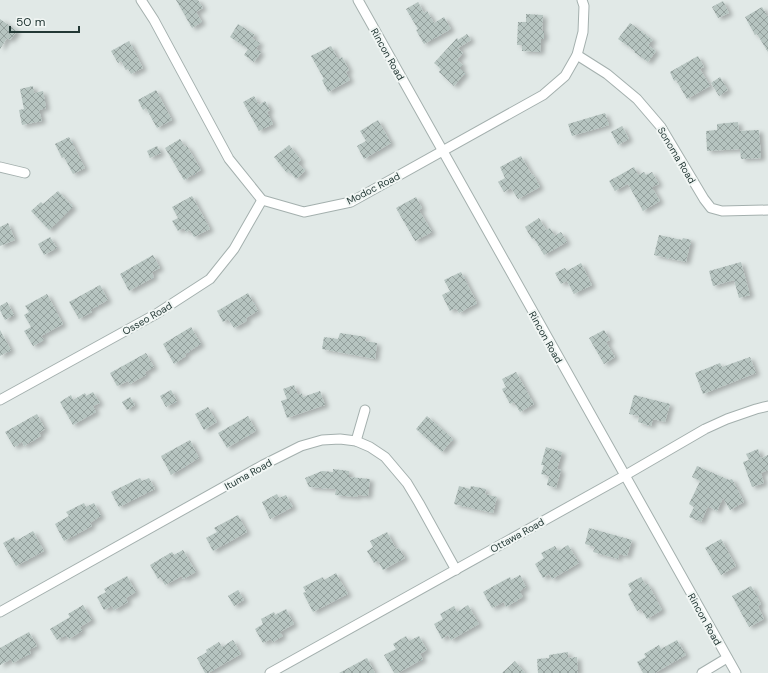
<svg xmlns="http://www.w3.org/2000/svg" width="768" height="673" font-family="'DM Sans',sans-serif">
	<defs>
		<pattern id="building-cross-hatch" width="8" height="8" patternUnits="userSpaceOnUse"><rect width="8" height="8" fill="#b6c4c0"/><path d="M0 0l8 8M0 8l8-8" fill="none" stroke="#94a09d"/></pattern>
		<filter id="shadow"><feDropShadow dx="4" dy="2.5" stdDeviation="2" flood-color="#0004"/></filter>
	</defs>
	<rect width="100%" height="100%" fill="#e1e9e7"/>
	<g fill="url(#building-cross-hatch)" filter="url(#shadow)">
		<path d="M176 0H198L203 8 196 12 202 22 192 28Z"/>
		<path d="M723 1 729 13 718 18 712 7Z"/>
		<path d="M418 2 424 13 427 11 434 23 444 17 451 29 424 44 416 30 418 29 406 9Z"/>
		<path d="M762 7 768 17V52L757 34 755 35 745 17Z"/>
		<path d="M526 14 543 15 542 31H544V39H541L540 52 522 51V45H517L518 22H526Z"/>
		<path d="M0 19 17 31 10 40 7 38 0 49Z"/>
		<path d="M630 23 653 40 648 45 656 51 648 62 634 52 635 51 618 39Z"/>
		<path d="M238 24 255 35 252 38 260 43 256 49 261 52 254 62 244 55 248 49 230 37Z"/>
		<path d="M467 34 471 40 458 48 463 53 457 60 463 65 460 68 465 73 454 86 439 72 441 69 434 63 457 38 458 40Z"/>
		<path d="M129 41 143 68 131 74 128 69 126 70 121 61 118 63 111 51Z"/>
		<path d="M331 46 338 59 342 57 349 70 346 72 350 80 328 92 322 80 324 79 311 56Z"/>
		<path d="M698 56 704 67 700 69 710 86 687 99 676 80 674 81 670 72Z"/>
		<path d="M720 77 728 90 719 96 711 83Z"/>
		<path d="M33 86 34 93 43 91 46 108 39 110 42 121 22 125 19 110 24 109 20 89Z"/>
		<path d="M156 90 172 120 157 128 146 108 143 110 138 100Z"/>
		<path d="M254 96 259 105 265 101 270 110 267 112 273 124 259 131 243 102Z"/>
		<path d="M605 113 609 125 572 136 568 124Z"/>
		<path d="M378 120 391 143 364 159 357 146 366 141 360 131Z"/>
		<path d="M738 122 739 131 759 130 761 158 741 159 740 149 707 151 706 131 717 130V124Z"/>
		<path d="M622 126 629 139 618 145 611 132Z"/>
		<path d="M69 137 85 168 73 174 64 157 62 158 55 144Z"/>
		<path d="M180 139 185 147 187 146 201 170 184 180 165 148Z"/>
		<path d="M289 145 301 160 298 163 305 171 296 179 289 171 287 173 274 157Z"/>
		<path d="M157 146 161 153 150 158 147 151Z"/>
		<path d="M521 156 532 175 533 174 540 187 518 199 511 188 504 192 498 182 505 178 500 167Z"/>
		<path d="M634 167 638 175 644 172 646 175 652 172 659 184 652 187 660 201 643 211 628 184 615 191 609 181Z"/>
		<path d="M58 191 73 207 49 230 31 211 41 202 43 204Z"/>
		<path d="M192 196 210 229 194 237 190 230 186 232 184 228 178 231 172 221 178 218 172 207Z"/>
		<path d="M416 197 422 208 419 210 432 232 415 241 396 208Z"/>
		<path d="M539 218 546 230 550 228 555 236 561 232 567 242 544 255 534 238 532 239 525 227Z"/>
		<path d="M8 223 15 240 0 246V227Z"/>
		<path d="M659 235 682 240 683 238 691 240 686 262 654 255Z"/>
		<path d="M50 237 57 248 44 255 38 244Z"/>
		<path d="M153 255 160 268 152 272 154 277 129 291 120 274Z"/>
		<path d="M741 262 750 295 739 298 734 280 713 286 709 271Z"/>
		<path d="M581 263 592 285 574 294 567 281 561 284 555 273 565 268 567 271Z"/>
		<path d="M461 272 477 303 459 313 456 308 450 311 442 295 450 291 444 280Z"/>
		<path d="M100 285 108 300 90 310 92 312 79 319 69 302Z"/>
		<path d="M248 293 258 311 246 318 247 321 234 328 228 319 223 322 217 311Z"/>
		<path d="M47 294 63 324 41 336 44 340 33 346 24 331 31 327 24 315 29 312 25 306Z"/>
		<path d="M7 302 14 315 5 320 0 310V306Z"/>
		<path d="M191 327 201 344 185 354 186 356 174 364 163 344Z"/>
		<path d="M0 330 11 350 0 356Z"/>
		<path d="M604 330 610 340 606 342 615 357 604 364 589 338Z"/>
		<path d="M340 333 366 337 365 341 377 343 375 359 322 349 324 337 338 339Z"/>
		<path d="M146 353 154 367 145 372 146 375 130 384 128 381 117 386 110 373Z"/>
		<path d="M750 357 756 373 703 394 695 373 720 363 722 367Z"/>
		<path d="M516 372 534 404 520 412 514 402 510 404 502 389 506 387 502 379Z"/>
		<path d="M294 385 298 395 302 393 303 397 320 391 325 405 287 418 281 401 287 399 283 389Z"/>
		<path d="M171 390 177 401 166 407 160 396Z"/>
		<path d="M93 392 100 403 93 406 96 412 73 425 60 402 71 395 73 400 85 393 86 396Z"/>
		<path d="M634 395 670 404 665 422 653 419 651 426 638 422 639 416 629 414Z"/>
		<path d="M130 397 135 405 127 410 122 402Z"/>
		<path d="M208 407 217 422 204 430 195 414Z"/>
		<path d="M37 414 45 429 39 433 41 436 24 446 22 442 14 447 5 432Z"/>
		<path d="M248 416 256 431 227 448 218 433Z"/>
		<path d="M427 416 453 439 442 452 416 429Z"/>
		<path d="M190 440 199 458 171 475 161 456Z"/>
		<path d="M546 447 562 452 557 469 561 470 556 488 547 485 549 476 541 474 544 465H541Z"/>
		<path d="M758 449 761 458 768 455V470L761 473 764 483 752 487 743 462 749 460 746 454Z"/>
		<path d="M697 466 729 480 732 479 744 502 730 510 723 498 717 511 708 506 701 522 689 517 694 507 689 504 700 481 692 477Z"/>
		<path d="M333 469 349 471V477L370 479 368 496 358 495 357 497 335 495 336 489 309 487 305 478 322 471 333 472Z"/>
		<path d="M140 478 142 481 149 478 155 489 119 507 111 492Z"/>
		<path d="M459 486 470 489 471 486 486 489 485 494 497 497 493 513 454 504Z"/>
		<path d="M277 494 279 498 286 495 293 507 270 519 262 502Z"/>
		<path d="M84 503 86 507 94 503 101 516 90 523 92 526 64 541 55 524 69 516 66 512Z"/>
		<path d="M238 515 247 532 213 551 206 538 217 532 214 528Z"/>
		<path d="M589 528 632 540 627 556 619 554 618 559 593 552 595 547 585 544Z"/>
		<path d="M33 531 44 551 16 566 3 543 14 537 16 541Z"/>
		<path d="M387 532 396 549 399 548 405 558 383 570 378 561 374 563 367 551 373 547 370 541Z"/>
		<path d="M721 539 736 566 721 575 705 548Z"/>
		<path d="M568 545 579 563 552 579 549 574 543 578 535 564 544 558 541 553 555 546 558 551Z"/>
		<path d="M183 550 196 572 183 579 182 576 165 585 160 577 158 579 150 565 172 552 174 555Z"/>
		<path d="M336 573 348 594 313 612 303 593 306 592 303 587 323 577 324 580Z"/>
		<path d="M520 575 526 587 520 591 523 597 506 607 504 602 492 608 483 592 510 577 511 580Z"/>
		<path d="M127 576 136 592 126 598 128 602 114 610 112 606 104 610 97 597 106 592 104 589Z"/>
		<path d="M641 577 646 585 648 584 662 610 647 619 641 609 637 611 628 594 632 591 628 584Z"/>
		<path d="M751 586 761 604 758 606 764 619 749 627 732 596Z"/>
		<path d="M238 590 244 600 234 606 228 596Z"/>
		<path d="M83 605 92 620 80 627 82 631 69 639 66 635 57 640 50 629 70 617 68 614Z"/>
		<path d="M468 605 479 624 451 640 448 635 442 639 434 624 443 619 440 614 454 606 457 612Z"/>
		<path d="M286 609 294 624 280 632 283 636 273 642 271 639 263 643 255 629 263 624 261 619 274 612 275 615Z"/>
		<path d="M29 632 37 646 29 650 31 653 13 663 11 659 0 665V648Z"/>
		<path d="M406 636 409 641 419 636 427 650 420 654 423 659 398 673H394L384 655 396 649 393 644Z"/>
		<path d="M233 640 241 654 208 673H205L197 658 207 652 206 650 219 642 222 647Z"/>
		<path d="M677 640 686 655 655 673H643L637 662 646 657 644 654 659 645 661 649Z"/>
		<path d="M568 652V658L577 657 578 673H538L537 659 549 658V655Z"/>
		<path d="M367 658 375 673H339Z"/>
		<path d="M515 661 525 673H502Z"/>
	</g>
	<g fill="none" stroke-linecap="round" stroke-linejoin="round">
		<defs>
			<g id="street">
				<path d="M141 0 154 20 229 159 262 200 304 212 351 202 543 95 565 76 577 55 583 32 584 6 582 0"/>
				<path d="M358 0 736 673"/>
				<path d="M577 55 607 74 637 99 661 127 704 199 711 208 722 211 768 210"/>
				<path d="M0 167 25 173"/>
				<path d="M0 400 156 314 210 279 234 249 262 200"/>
				<path d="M356 441 365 410"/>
				<path d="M0 612 263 465 301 446 322 440 340 439 356 441 370 447 385 457 407 483 419 503 456 570"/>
				<path d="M270 673 624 476 705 429 727 419 756 409 768 406"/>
				<path d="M702 673 727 658"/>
			</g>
		</defs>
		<use href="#street" stroke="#a4b0ae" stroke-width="11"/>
		<use href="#street" stroke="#fff" stroke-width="9"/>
	</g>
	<g text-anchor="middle" stroke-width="4" stroke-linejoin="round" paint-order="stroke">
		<g font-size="10" fill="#233835" stroke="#f1f6f4">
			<text transform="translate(388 54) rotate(61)" y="4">Rincon Road</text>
			<text transform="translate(677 155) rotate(59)" y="4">Sonoma Road</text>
			<text transform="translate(373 188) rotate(-27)" y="4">Modoc Road</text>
			<text transform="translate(147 318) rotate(-30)" y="4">Osseo Road</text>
			<text transform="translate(546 337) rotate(61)" y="4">Rincon Road</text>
			<text transform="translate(248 474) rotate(-29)" y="4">Ituma Road</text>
			<text transform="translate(517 535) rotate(-29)" y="4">Ottawa Road</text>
			<text transform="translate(705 619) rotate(61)" y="4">Rincon Road</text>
		</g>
	</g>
	<path d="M10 26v6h69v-6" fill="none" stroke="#233835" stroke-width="2"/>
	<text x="16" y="26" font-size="12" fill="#233835" stroke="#f1f6f4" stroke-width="3" paint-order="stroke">50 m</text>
</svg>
